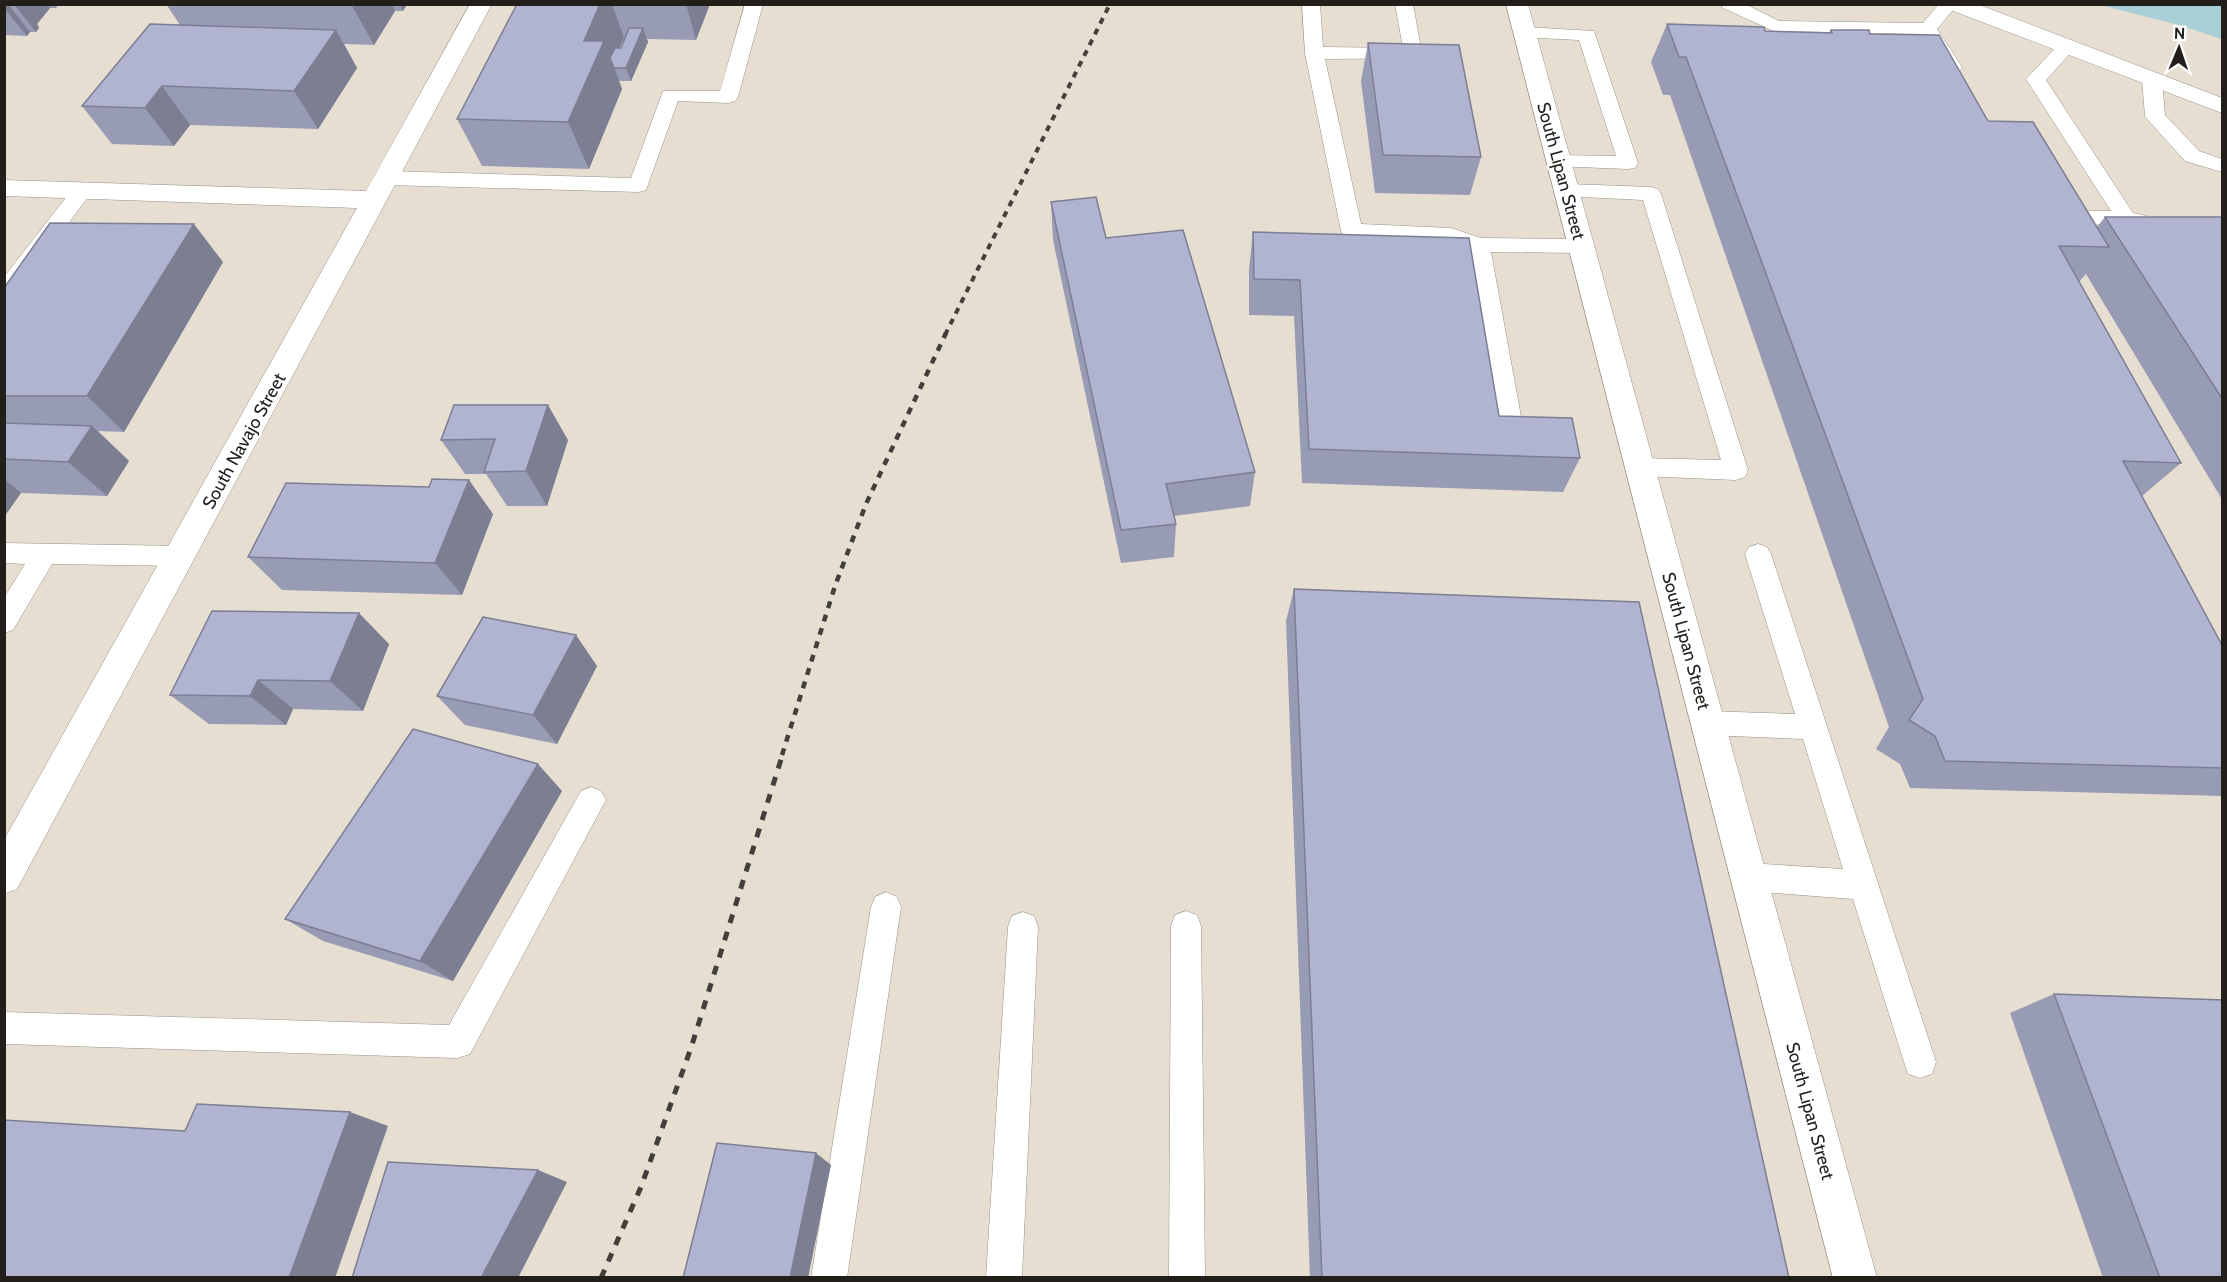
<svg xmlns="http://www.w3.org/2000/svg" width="2227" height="1282" font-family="Cabin,sans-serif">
	<rect width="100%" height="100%" fill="#e7ded2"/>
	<path fill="#a8ced6" d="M2100 5H2222V39L2179 25Z"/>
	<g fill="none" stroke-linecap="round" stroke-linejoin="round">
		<defs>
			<g id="service">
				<path d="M745 4H763L738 97 735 101 728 103 678 101 646 190 639 192 387 185 380 183 377 178 380 173 387 171 631 178 663 91H720Z"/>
				<path d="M1302 4H1320L1323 47 1403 48 1395 4H1413L1422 54 1420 58 1325 59 1361 224 1451 228 1481 238 1581 239 1589 241 1592 246 1589 251 1581 253 1491 252 1524 433 1521 439 1512 442 1503 439 1500 433 1469 249 1449 242 1352 238 1344 236 1341 231 1305 53Z"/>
				<path d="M1720 4H1745L1779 21 1923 23 1939 4H1958L1937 29 1962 67 1960 71H1946L1922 34 1776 32 1723 8Z"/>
				<path d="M1525 27 1594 31 1638 163 1635 168 1628 169 1552 166 1549 161 1552 156 1559 155 1616 156 1579 40 1518 37 1516 33 1518 29Z"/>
				<path d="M2067 41 2074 43 2076 47 2046 80 2133 213 2147 216 2151 221 2147 226 2140 228 2126 225 2053 224 2046 222 2042 217 2046 212 2053 210 2111 211 2026 79 2060 43Z"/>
				<path d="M2152 73 2159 75 2162 79 2165 115 2199 151 2222 159V172L2185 161 2148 120 2145 116 2142 79 2145 75Z"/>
				<path d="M82 184 89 186 92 191 89 196 12 298 4 301V277L75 186Z"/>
				<path d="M1567 184 1651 187 1658 189 1661 194 1748 470 1745 477 1736 480 1640 476 1631 474 1628 467 1631 460 1640 458 1721 460 1643 200 1560 196 1557 191 1560 186Z"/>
				<path d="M4 543 180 546 189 549 193 556 189 563 180 566 52 564 13 630 4 633V598L25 564 4 563Z"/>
				<path d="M1758 544 1767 547 1771 554 1936 1062 1932 1074 1920 1078 1908 1074 1904 1062 1853 899 1748 891 1737 887 1733 877 1737 867 1748 863 1843 869 1803 739 1707 735 1697 732 1693 723 1697 714 1707 711 1795 714 1745 554 1749 547Z"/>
				<path d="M591 787 601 791 606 800 601 809 470 1054 458 1058 4 1044V1012L449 1025 581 791Z"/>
				<path d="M886 892 897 897 901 907 847 1278H811L871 907 875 897Z"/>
				<path d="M1186 911 1197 915 1201 926 1205 1278H1169L1171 926 1175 915Z"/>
				<path d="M1023 912 1034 916 1038 927 1022 1278H986L1008 927 1012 916Z"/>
			</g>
			<g id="minor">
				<path d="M470 4H492L17 889 4 894V840L357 208 4 196V180L366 191Z"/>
				<path d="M1506 4H1528L1877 1278H1833Z"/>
			</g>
			<path id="tertiary" d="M1945 4H1977L2222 98V113L1948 9Z"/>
		</defs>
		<use href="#service" stroke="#999186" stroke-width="1"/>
		<use href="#minor" stroke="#999186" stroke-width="1"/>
		<use href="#tertiary" stroke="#999186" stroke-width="1"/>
		<use href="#service" fill="#fff" fill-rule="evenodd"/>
		<use href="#minor" fill="#fff" fill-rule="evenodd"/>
		<use href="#tertiary" fill="#fff" fill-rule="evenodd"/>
		<path stroke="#433f3a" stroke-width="4" stroke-dasharray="6 6" stroke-linecap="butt" d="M945 335 1110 4"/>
		<path stroke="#433f3a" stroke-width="4.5" stroke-dasharray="7 7" stroke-linecap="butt" d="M782 755 835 586 866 504 946 333"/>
		<path stroke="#433f3a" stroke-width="5" stroke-dasharray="9 9" stroke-linecap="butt" d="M601 1278 641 1187 691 1048 783 753"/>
	</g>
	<g fill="#989bb4" fill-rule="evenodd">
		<path d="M4 4H59L56 8H50L37 24 39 28 36 32H30L27 36 4 35Z"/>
		<path d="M166 4H407L403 11H395L374 45 344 44 357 68 318 129 190 125 174 146 112 144 82 106 180 25Z"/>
		<path d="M517 4H710L696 40 647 39 648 42 631 81H619L622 89 589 169 482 166 457 119ZM624 38H625L621 48H619Z"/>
		<path d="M1667 24 1765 31 1829 32 1831 30 1870 34 1988 121 2097 227 2105 217H2223V501L2086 274 2079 282 2181 463 2142 496 2223 647V796L1910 788 1900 764 1876 749 1889 727 1670 95H1663L1651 62Z"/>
		<path d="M1368 43 1481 157 1470 195 1375 193 1361 81Z"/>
		<path d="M1051 202 1106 238 1255 472 1250 506 1174 516 1176 524 1174 557 1121 563 1053 240Z"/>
		<path d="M1253 232 1499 416 1580 458 1563 492 1302 483 1294 316 1249 315V269Z"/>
		<path d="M223 262 124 432 98 431 129 461 107 496 21 493 4 517V288Z"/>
		<path d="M454 405 568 440 547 506H507L486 474H465L441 440Z"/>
		<path d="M493 514 462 595 282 590 248 557Z"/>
		<path d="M1294 589 1789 1278H1310L1286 621Z"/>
		<path d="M389 644 363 711 293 709 286 725 209 724 170 695Z"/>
		<path d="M597 666 557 744 465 725 437 696Z"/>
		<path d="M562 791 453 981 323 941 285 919Z"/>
		<path d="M2054 994 2223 1278H2103L2010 1013Z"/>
	</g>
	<g fill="#7c7e92">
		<path d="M4 4H8L30 32 27 36 4 8Z"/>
		<path d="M14 4H48L50 8 37 24 39 28 36 32Z"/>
		<path d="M351 4H392L395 11 374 45Z"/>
		<path d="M400 4H407L403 11Z"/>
		<path d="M600 4H612L624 38 613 64 622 89 589 169 568 122 584 41Z"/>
		<path d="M686 4H710L696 40Z"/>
		<path d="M643 28 648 42 631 81 626 68Z"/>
		<path d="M336 30 357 68 318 129 294 91Z"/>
		<path d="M162 86 190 125 174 146 145 108Z"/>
		<path d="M194 224 223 262 124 432 87 396Z"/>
		<path d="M548 405 568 440 547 506 526 471Z"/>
		<path d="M92 426 129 461 107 496 68 462Z"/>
		<path d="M4 479 21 493 4 517Z"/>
		<path d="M469 480 493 514 462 595 435 563Z"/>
		<path d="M359 613 389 644 363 711 330 681Z"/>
		<path d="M576 635 597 666 557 744 533 715Z"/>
		<path d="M258 680 293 709 286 725 250 696Z"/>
		<path d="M538 764 562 791 453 981 420 961Z"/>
		<path d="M350 1112 388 1126 335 1278H289Z"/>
		<path d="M816 1153 831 1165 808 1278H790Z"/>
		<path d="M538 1170 567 1182 518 1278H481Z"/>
	</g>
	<g fill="#b1b4d1" stroke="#7c7e92" stroke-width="1.5">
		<path d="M517 4H600L584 41H604L568 122 457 119Z"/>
		<path d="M150 24 336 30 294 91 162 86 145 108 82 106Z"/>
		<path d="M1667 24 1764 27 1765 31 1832 33 1831 30H1869L1870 34 1939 35 1988 121 2033 122 2109 247 2059 246 2181 463 2123 461 2223 647V768L1945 761 1935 736 1909 720 1923 699 1686 57H1679Z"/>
		<path d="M629 28H643L626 68H614L610 58 615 48H621Z"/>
		<path d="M1368 43 1459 45 1481 157 1383 155Z"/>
		<path d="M1096 197 1106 238 1183 230 1255 472 1166 484 1176 524 1121 530 1051 202Z"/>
		<path d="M2105 217H2223V400Z"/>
		<path d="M50 223 194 224 87 396H4V288Z"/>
		<path d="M1253 232 1469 238 1499 416 1572 418 1580 458 1309 449 1300 280 1254 279Z"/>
		<path d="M454 405H548L526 471 484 472 495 439 441 440Z"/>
		<path d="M4 423 92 426 68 462 4 459Z"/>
		<path d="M432 479 469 480 435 563 248 557 286 483 429 487Z"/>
		<path d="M1294 589 1639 602 1789 1278H1322Z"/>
		<path d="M212 611 359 613 330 681 258 680 250 696 170 695Z"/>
		<path d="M483 617 576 635 533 715 437 696Z"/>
		<path d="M413 729 538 764 420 961 285 919Z"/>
		<path d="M2054 994 2223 1000V1278H2160Z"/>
		<path d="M197 1104 350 1112 289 1278H4V1120L185 1131Z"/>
		<path d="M717 1143 816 1153 790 1278H683Z"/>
		<path d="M388 1162 538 1170 481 1278H352Z"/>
	</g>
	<g text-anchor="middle" stroke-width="4.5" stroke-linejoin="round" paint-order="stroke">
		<g font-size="18" fill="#221f1b" stroke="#fff">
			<text transform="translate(1561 171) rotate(75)" y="6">South Lipan Street</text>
			<text transform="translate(244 441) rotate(-61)" y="6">South Navajo Street</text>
			<text transform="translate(1686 641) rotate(75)" y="6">South Lipan Street</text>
			<text transform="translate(1810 1111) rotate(75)" y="6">South Lipan Street</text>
		</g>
	</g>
	<rect width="2227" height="1282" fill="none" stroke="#221f1b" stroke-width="12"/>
	<g transform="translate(2179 48) rotate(2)" stroke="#ffffff" stroke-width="4.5" paint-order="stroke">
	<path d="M0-4.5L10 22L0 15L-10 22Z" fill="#221f1b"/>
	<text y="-9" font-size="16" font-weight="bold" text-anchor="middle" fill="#221f1b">N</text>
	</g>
</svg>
